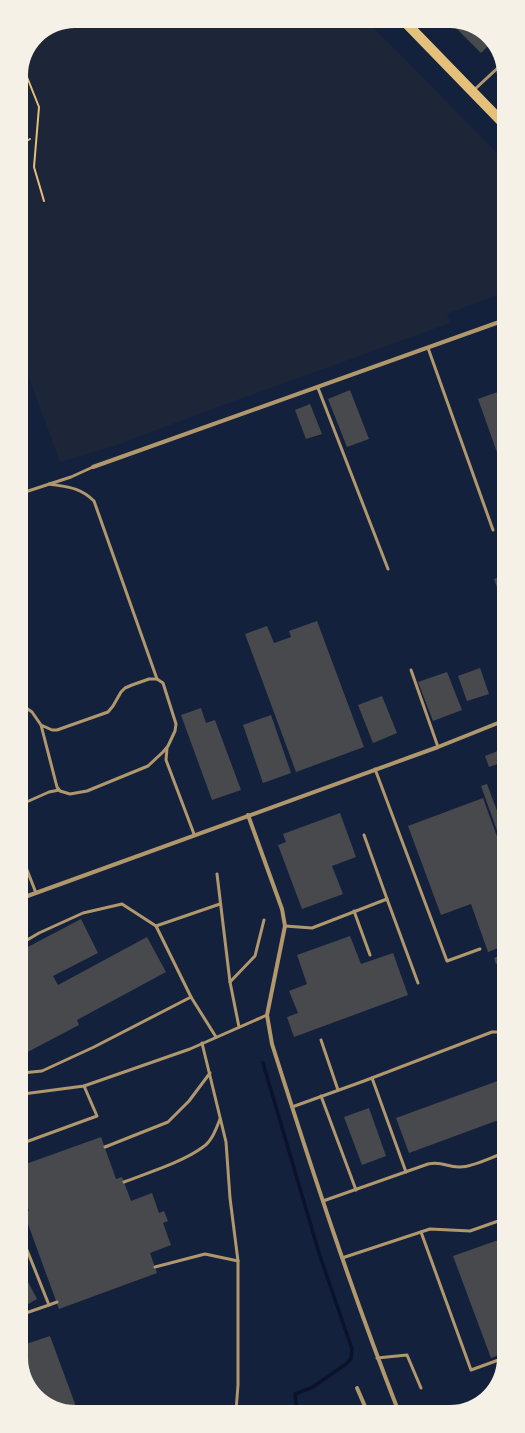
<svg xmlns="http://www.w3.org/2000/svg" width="525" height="1433" font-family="'Times New Roman',serif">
	<rect width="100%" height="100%" fill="#14213d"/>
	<path fill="#1d2539" d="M75 21H367L502 158V293L447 314 450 323 218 407 114 446 60 462 21 356V72L37 37Z"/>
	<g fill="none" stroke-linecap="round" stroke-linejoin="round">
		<path stroke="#0b132b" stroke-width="3.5" d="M263 1063 319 1253 352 1349 351 1359 346 1364 313 1387 295 1394 297 1411"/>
	</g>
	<g fill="#48494c">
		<path d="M449 21H454L485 34 491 43 481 53Z"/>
		<path d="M350 390 369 439 347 447 328 399Z"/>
		<path d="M503 390V463H502L499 454 498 455 478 399Z"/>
		<path d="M310 404 322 434 306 439 295 410Z"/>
		<path d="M503 576V604L494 579Z"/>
		<path d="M317 621 364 747 296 772 245 634 267 626 274 643 291 637 289 631Z"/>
		<path d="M480 668 489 694 467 701 458 676Z"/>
		<path d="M447 672 462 710 433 721 418 682Z"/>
		<path d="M382 696 397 733 373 743 358 705Z"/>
		<path d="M201 708 206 723 215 720 241 790 212 800 181 715Z"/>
		<path d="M271 715 291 773 263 783 243 725Z"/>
		<path d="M503 749V762L489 767 485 756Z"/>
		<path d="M487 784 503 827V847L481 786Z"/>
		<path d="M483 798 503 853V946L488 952 471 904 441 915 408 826Z"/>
		<path d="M340 813 356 857 332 866 343 894 302 909 278 845 286 842 283 834Z"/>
		<path d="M81 919 98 953 53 976 58 985 147 937 166 972 77 1020 79 1025 22 1055V950Z"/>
		<path d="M350 936 361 964 393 953 408 995 294 1037 287 1017 298 1013 289 991 307 984 297 955Z"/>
		<path d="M503 954V961L496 964 494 958Z"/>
		<path d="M503 1079 504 1118 409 1153 396 1118Z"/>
		<path d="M369 1108 386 1156 362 1165 344 1117Z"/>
		<path d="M101 1137 116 1179 122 1177 131 1201 152 1193 159 1213 164 1211 168 1221 163 1223 171 1245 150 1253 157 1273 59 1309 24 1213 29 1211 23 1193V1165Z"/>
		<path d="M504 1238V1353L491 1358 453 1256Z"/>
		<path d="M27 1280 37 1299 23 1307V1282Z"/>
		<path d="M50 1336 78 1412H71L40 1399 23 1372V1345Z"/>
	</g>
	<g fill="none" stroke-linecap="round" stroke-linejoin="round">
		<g stroke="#e5c07b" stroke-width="2">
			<path d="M25 64 27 77 39 107 34 167 44 201"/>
			<path d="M21 144 30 139"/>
		</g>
		<g stroke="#b1986c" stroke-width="3">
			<path d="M474 90 502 64"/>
			<path d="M428 348 493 530"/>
			<path d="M318 388 388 569"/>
			<path d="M49 484C67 487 80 487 94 501L157 679"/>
			<path d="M22 493 71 477 93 467"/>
			<path d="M411 670 438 747"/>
			<path d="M22 705 32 712 41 725 57 787 60 791 70 794 87 791 148 766 163 752 168 746 175 731 176 724 163 683 157 679H149L132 685 125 688 121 692 113 706 108 712 57 730H52L41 725"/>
			<path d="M167 748 166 760 194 834"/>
			<path d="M375 769 447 961 480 949"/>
			<path d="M22 804 49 792 59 790"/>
			<path d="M364 835 387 899"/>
			<path d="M22 857 36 893"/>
			<path d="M217 874 230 982 239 1027"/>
			<path d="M354 911 370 955"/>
			<path d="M156 926 191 997 216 1037"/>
			<path d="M285 926 312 928 387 899 418 983"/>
			<path d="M22 943 39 933 83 913 122 904 156 926 220 904"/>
			<path d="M230 982 255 956 264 920"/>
			<path d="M321 1040 338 1090"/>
			<path d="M202 1043 226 1142 230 1198 238 1261V1385L236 1411"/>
			<path d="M22 1073 42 1071 94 1047 191 997"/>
			<path d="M372 1078 406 1172"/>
			<path d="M23 1094 84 1086 190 1049 267 1015"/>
			<path d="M321 1096 356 1190"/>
			<path d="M292 1107 364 1081 492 1032H500L504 1034"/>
			<path d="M23 1143 97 1116 84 1086"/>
			<path d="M105 1147 168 1122 189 1101 210 1073"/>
			<path d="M124 1182C147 1173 183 1162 203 1147 212 1141 216 1129 220 1119"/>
			<path d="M323 1201 428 1164C443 1161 446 1167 459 1167 471 1168 492 1157 504 1153"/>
			<path d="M23 1218 26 1217"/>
			<path d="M421 1232 471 1370 504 1358"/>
			<path d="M23 1240 49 1305 23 1314"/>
			<path d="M342 1258 430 1229 470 1231 504 1219"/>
			<path d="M155 1267 205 1254 238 1261"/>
			<path d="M49 1305 57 1302"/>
			<path d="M377 1358 407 1355 421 1388"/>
		</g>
		<g stroke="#b1986c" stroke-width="4">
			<path d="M93 467 502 321"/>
			<path d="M248 815 282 909 285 926 267 1015 272 1044C311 1167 351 1290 398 1410"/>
			<path d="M22 898 438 747 503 721"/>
			<path d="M357 1388 367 1411"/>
		</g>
		<path stroke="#e5c07b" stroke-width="10" d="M404 21 502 122"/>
	</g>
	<path d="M0 0H525V1433H0ZM75 28H450A47 47 0 0 1 497 75V1358A47 47 0 0 1 450 1405H75A47 47 0 0 1 28 1358V75A47 47 0 0 1 75 28Z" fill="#f6f1e7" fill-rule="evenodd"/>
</svg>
